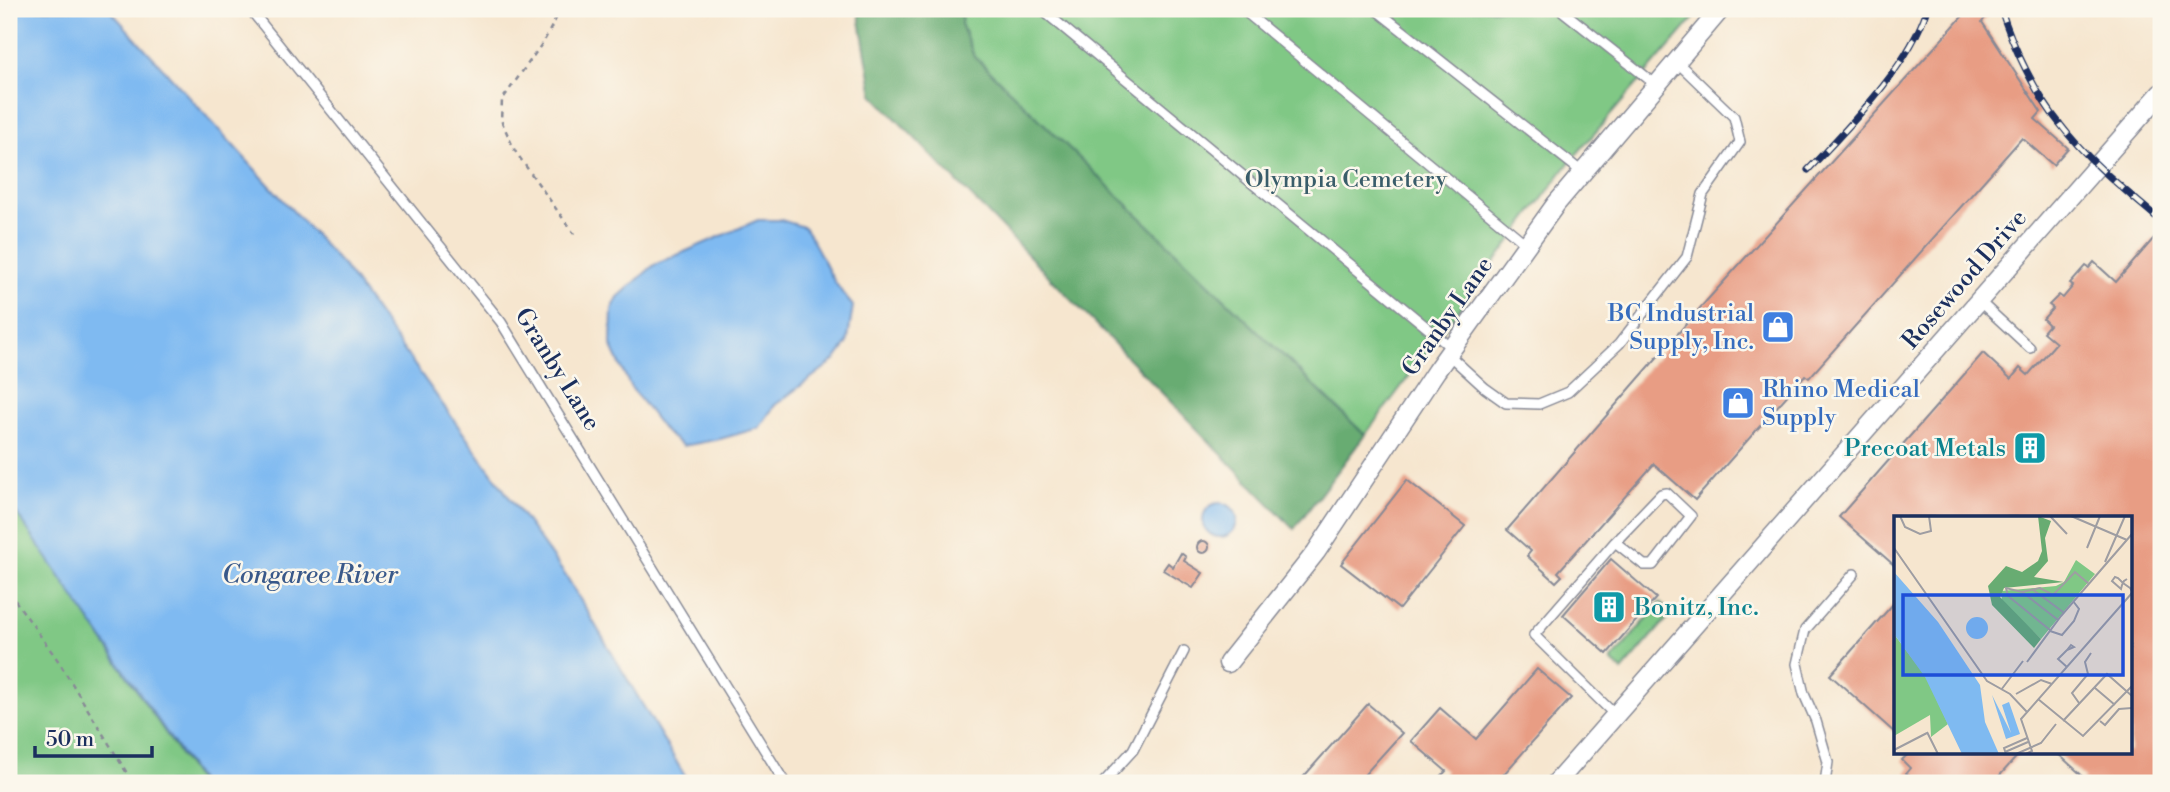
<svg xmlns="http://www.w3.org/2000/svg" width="2170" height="792" font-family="'Libre Bodoni',serif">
	<rect width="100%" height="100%" fill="#fbf7ec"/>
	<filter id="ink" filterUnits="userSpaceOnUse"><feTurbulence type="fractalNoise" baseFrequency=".0143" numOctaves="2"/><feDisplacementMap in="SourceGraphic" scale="14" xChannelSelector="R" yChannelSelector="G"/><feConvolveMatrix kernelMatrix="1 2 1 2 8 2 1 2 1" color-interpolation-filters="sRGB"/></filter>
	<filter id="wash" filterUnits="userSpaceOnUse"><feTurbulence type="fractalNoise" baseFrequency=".00686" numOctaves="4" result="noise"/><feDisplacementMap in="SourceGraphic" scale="28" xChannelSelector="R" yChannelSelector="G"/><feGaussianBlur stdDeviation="1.57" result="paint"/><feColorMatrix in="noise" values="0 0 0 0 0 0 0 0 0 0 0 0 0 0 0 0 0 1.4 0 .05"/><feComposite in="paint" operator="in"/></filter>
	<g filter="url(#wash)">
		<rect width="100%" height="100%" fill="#f6e6cf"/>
		<g fill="#80c885" stroke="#4e7c72" stroke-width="2">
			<path d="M962 9H1702L1569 163 1365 435 974 56 961 24Z"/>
			<path d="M9 502 14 508 199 783H9Z"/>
			<path d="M1660 603 1672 613 1622 671 1611 661Z"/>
		</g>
		<path fill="#68ac72" stroke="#426e68" stroke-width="2" d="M858 9H962L961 24 974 56 1365 435 1294 529 873 95Z"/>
		<g fill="#7fbaf1" stroke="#4d74a8" stroke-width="2">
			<path d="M9 9H109L344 267 568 579 689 783H201L9 502Z"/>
			<path d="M758 220H781L804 227C824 255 828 279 853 306L847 344 835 360 775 405 759 428 720 439 683 446 666 433 630 386 611 345 612 309 618 297 654 265Z"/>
			<circle cx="1220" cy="520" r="17"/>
		</g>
		<g id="blocks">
			<g fill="#e89d84">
				<path d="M1969 9H1992L1982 22 2041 112 2035 119 2068 148 2053 165 2022 138 1809 378 1805 375 1695 500 1654 464 1558 572 1562 576 1556 582 1527 556 1531 551 1507 530 1701 307Z"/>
				<path d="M2154 238 2161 245V783H2080L2085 778 2056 752H2130V517H1895V566L1839 517 1983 353 2011 379 2020 368 2028 375 2056 343 2043 332 2049 325 2043 319 2053 308 2049 305 2059 295 2063 298 2073 286 2070 284 2086 266 2089 268 2094 262 2116 282Z"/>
				<path d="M1407 480 1465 526 1399 609 1341 564Z"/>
				<circle cx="1203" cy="547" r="6"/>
				<path d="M1181 553 1186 557 1184 561 1203 573 1193 588 1163 570 1168 563 1173 567Z"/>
				<path d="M1611 559 1656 598 1607 654 1563 615Z"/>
				<path d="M1895 602V733L1830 675Z"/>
				<path d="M1537 669 1571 698 1496 783H1435L1446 771 1411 741 1440 708 1476 739Z"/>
				<path d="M1368 704 1402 733 1357 783H1298Z"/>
				<path d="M1910 752H2021L1993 783H1953L1949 780 1946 783H1918L1906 773 1910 768 1902 760Z"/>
			</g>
		</g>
	</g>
	<g filter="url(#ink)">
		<use href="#blocks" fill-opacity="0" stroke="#888a96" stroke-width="2"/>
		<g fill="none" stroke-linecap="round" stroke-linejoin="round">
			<defs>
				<g id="service">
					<path d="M250 9 501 322 785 783"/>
					<path d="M1041 9 1453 349"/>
					<path d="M1242 9 1527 245"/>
					<path d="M1375 9 1582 172"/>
					<path d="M1560 9 1655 84"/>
					<path d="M1978 300 2030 348"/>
					<path d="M1449 355 1485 388 1506 403 1539 404 1568 392 1619 344 1687 257 1703 194 1740 142 1734 117 1676 61"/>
					<path d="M1615 542 1644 565H1653L1691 516 1667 493 1661 494 1615 542 1534 635 1615 715"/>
					<path d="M1103 783 1133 750 1184 651"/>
					<path d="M1825 783 1828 762 1816 721 1804 694 1797 664 1805 630 1854 574"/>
				</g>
				<g id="minor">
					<path d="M1228 663 1316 552 1436 371 1556 204 1721 9"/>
					<path d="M1556 783 2161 93"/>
				</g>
			</defs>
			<use href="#service" stroke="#888a96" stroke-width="12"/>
			<use href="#minor" stroke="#888a96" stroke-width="21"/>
			<g stroke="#888a96" stroke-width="2.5" stroke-dasharray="5 5" stroke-linecap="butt">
				<path d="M561 9 544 41 502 100 501 120 515 151 574 234"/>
				<path d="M9 592 57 659 133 783"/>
			</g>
			<use href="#service" stroke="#fff" stroke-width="9"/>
			<use href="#minor" stroke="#fff" stroke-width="18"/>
			<defs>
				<g id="rail">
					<path d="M2001 9C2012 45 2036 95 2060 124 2088 161 2126 191 2161 221"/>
					<path d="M1808 170C1849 126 1909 67 1927 9"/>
				</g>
			</defs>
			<use href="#rail" stroke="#1b2f5e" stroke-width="7"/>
			<use href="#rail" stroke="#fbf7ec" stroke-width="4.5" stroke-dasharray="13" stroke-linecap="butt"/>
		</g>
	</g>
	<defs>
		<symbol id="shop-square" viewBox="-11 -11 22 22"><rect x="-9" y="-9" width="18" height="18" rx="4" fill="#3f7fe0" stroke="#fbf7ec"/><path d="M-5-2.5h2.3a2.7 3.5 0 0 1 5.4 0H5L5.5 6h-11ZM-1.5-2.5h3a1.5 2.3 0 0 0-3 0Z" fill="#fff"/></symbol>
		<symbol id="building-square" viewBox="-11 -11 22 22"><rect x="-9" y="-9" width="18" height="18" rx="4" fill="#0f9aa8" stroke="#fbf7ec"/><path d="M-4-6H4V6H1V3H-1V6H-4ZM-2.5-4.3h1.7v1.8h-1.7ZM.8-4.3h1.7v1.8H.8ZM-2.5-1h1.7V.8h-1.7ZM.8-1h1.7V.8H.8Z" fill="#fff"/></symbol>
	</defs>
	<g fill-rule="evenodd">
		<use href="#shop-square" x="1759" y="308" width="38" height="38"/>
		<use href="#shop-square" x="1719" y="384" width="38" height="38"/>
		<use href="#building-square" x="2011" y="429" width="38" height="38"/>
		<use href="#building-square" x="1590" y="588" width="38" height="38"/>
	</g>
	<g text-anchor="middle" stroke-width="5" stroke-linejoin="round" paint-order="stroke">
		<g font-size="24" fill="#395d6a" stroke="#fbf7ec">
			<text x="1346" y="187">Olympia Cemetery</text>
		</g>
		<g font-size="24" fill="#1b2f5e" stroke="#fbf7ec">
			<text transform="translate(1964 279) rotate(-49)" y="8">Rosewood Drive</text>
			<text transform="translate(1447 316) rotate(-55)" y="8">Granby Lane</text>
			<text transform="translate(558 369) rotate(58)" y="8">Granby Lane</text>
		</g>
		<g font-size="24" fill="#366cbe" stroke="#fbf7ec" text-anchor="end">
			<text x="1754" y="321">BC Industrial<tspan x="1754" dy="28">Supply, Inc.</tspan></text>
			<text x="1762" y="397" text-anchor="start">Rhino Medical<tspan x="1762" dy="28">Supply</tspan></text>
		</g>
		<g font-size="24" fill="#0d838f" stroke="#fbf7ec" text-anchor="end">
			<text x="2006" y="456">Precoat Metals</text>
			<text x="1634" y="615" text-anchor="start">Bonitz, Inc.</text>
		</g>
		<g font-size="26" font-style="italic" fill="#39598a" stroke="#fbf7ec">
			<text x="310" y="583">Congaree River</text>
		</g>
	</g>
	<g transform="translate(1894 516)">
		<rect width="238" height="238" fill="#f6e6cf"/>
		<path d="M182 44 201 58 147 123 108 85 107 75 162 70 170 66ZM0 118 32 161 54 208 37 221 36 199 0 220Z" fill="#80c885"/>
		<path d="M144 0 157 5 151 22 154 45 140 61 170 66 110 72 106 81 147 123 140 132 98 89 94 70 112 50 128 56 144 45 148 35Z" fill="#68ac72"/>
		<path d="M0 56 44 106 86 169 91 206 105 238H68L31 161 0 118ZM72 112a11 11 0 1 1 22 0a11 11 0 1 1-22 0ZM98 179 117 217 108 189 115 186 126 218 112 223Z" fill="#7fbaf1"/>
		<path fill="none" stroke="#9e9da2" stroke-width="2" d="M6 0 11 11 26 18 37 15 35 0M156 0 173 18M177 0 233 24M0 32 93 165 116 178 133 196M193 32 206 0M211 46 231 0M233 63 230 65 228 69 227 73 218 65 221 61 224 62 229 67 236 72 238 75M138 73 169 96M128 76 164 104M156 114 114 80 112 72 128 76 146 72 159 79 181 56 194 67M156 115 168 119 180 105 185 93 179 85M173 134 180 131 177 129 173 134 164 143 173 151M133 146 167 100 238 18M201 172 221 189M107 174 129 145M122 178 147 164 158 168M144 183 189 220 238 170M185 187 178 177 194 158 191 146 197 137M169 205 213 158 238 180M206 205 211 209 225 193 238 192M33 216 44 238M0 234 33 217M111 236 134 226M112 238 110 232 133 222M122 238 147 227 162 208M132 238 138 235 127 203 238 77"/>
		<path fill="#1d4ed8" fill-opacity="0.15" stroke="#1d4ed8" stroke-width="3.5" d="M9 79H229V159H9Z"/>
		<rect width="238" height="238" fill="none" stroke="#1b2f5e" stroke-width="3.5"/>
	</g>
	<rect width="2170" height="792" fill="none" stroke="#fbf7ec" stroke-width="35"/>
	<path d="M35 746v10h117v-10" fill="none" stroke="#1b2f5e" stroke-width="3.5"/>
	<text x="46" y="746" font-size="21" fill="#1b2f5e" stroke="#fbf7ec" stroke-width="5" paint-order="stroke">50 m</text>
</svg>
